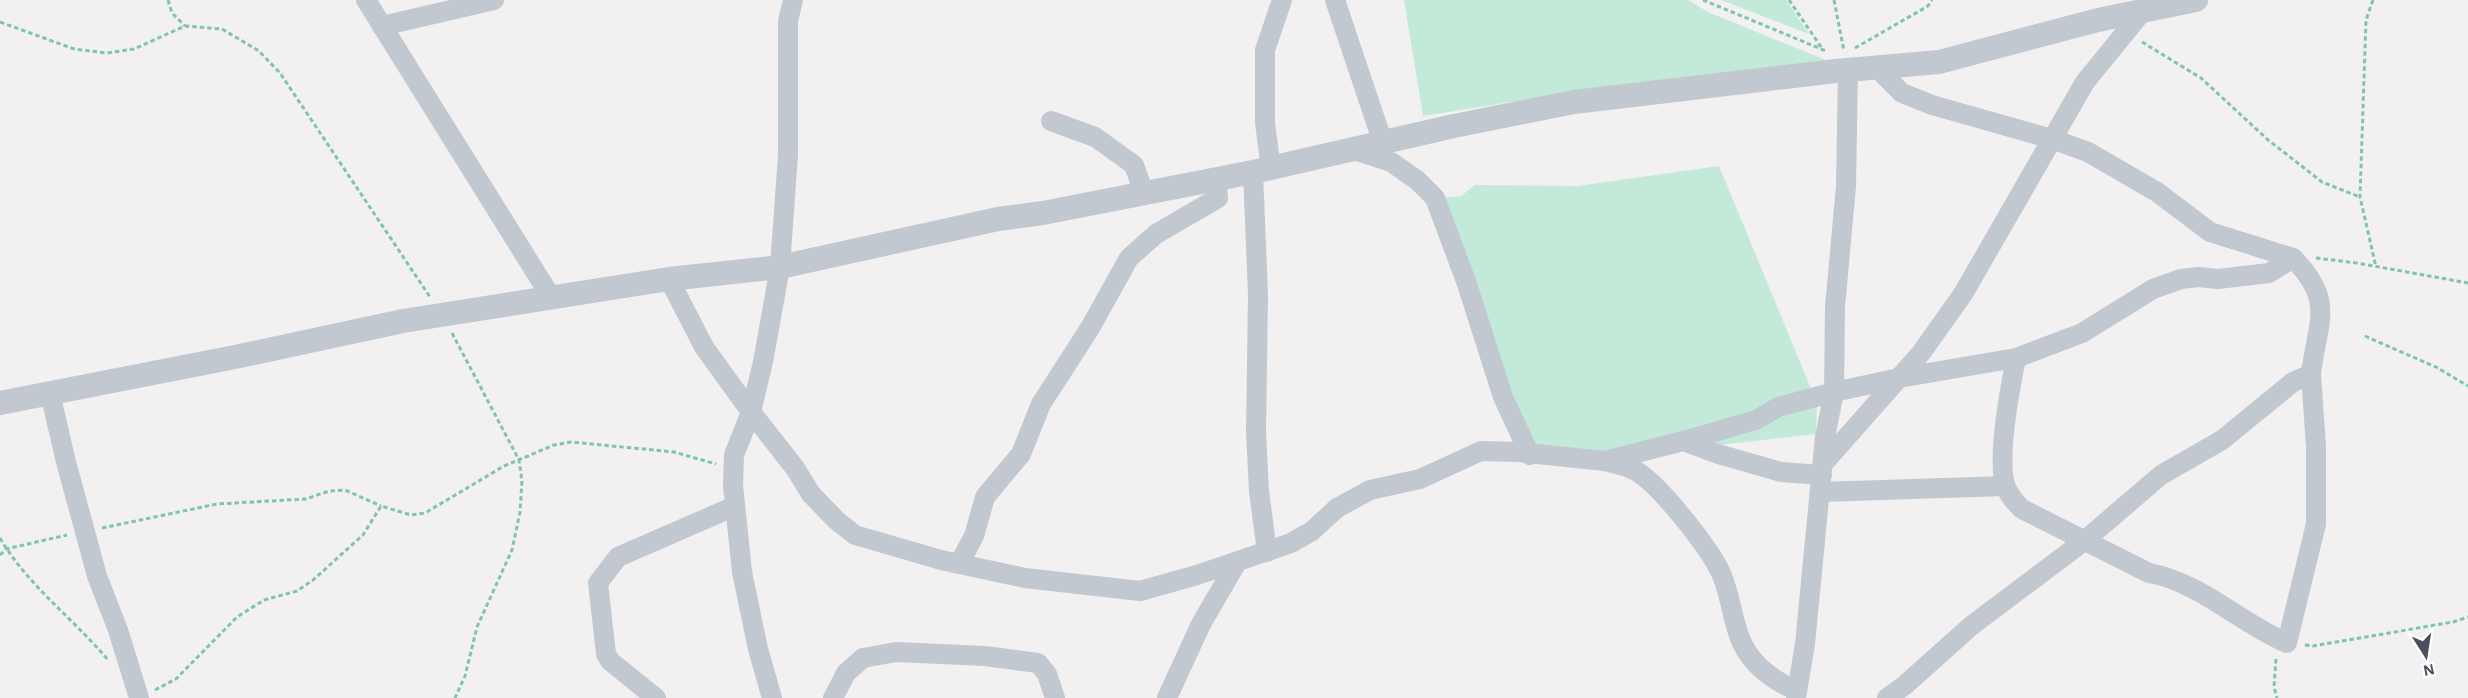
<svg xmlns="http://www.w3.org/2000/svg" width="2468" height="698" font-family="'Alegreya Sans',sans-serif">
	<rect width="100%" height="100%" fill="#f2f0f0"/>
	<g fill="#c3ead8">
		<path d="M1404 0H1688L1708 12 1833 63 1585 90 1423 116Z"/>
		<path d="M1721 0H1786L1809 34Z"/>
		<path d="M1719 166 1817 403 1816 434 1605 458 1524 451 1431 199 1461 196 1475 185 1578 186Z"/>
	</g>
	<g fill="none" stroke-linecap="round" stroke-linejoin="round">
		<g stroke="#7ec5ac" stroke-width="3" stroke-dasharray="4.5 3" stroke-linecap="butt">
			<path d="M168 0 172 13 185 26"/>
			<path d="M1703 0 1826 51"/>
			<path d="M1789 0 1821 47"/>
			<path d="M1834 0 1844 51"/>
			<path d="M2373 0 2366 20 2360 197 2376 267"/>
			<path d="M0 22 74 49 107 53 134 49 185 26 222 29 259 51 280 73 430 297"/>
			<path d="M2142 42 2201 78 2267 139 2322 182 2360 197"/>
			<path d="M1855 48 1928 6 1932 0"/>
			<path d="M2316 258 2357 263 2468 283"/>
			<path d="M452 333 519 460 522 481 520 512 512 550 477 627 465 676 455 698"/>
			<path d="M2365 336 2436 367 2468 386"/>
			<path d="M102 528 217 504 306 499 329 491 345 490 381 506"/>
			<path d="M0 538C28 586 73 618 108 660"/>
			<path d="M0 555 6 549 67 535"/>
			<path d="M2305 645 2313 646 2453 622 2468 617"/>
			<path d="M2276 659 2274 687 2277 698"/>
			<path d="M155 690 176 679 237 617 264 600 297 591 313 580 363 535 381 506 411 515 425 513 504 466 554 445 571 442 674 452 716 464"/>
		</g>
		<g stroke="#c2c8d0" stroke-width="20">
			<path d="M366 0 551 297"/>
			<path d="M1335 0 1383 143"/>
			<path d="M382 26 494 0"/>
			<path d="M1876 67 1902 93 1932 105 2052 139 2088 152 2157 192 2210 232 2293 258C2336 302 2317 322 2311 374L2293 382 2222 440 2161 475 2084 541 1971 626 1905 685 1887 698"/>
			<path d="M1051 121 1095 137 1134 165 1144 193"/>
			<path d="M1354 150 1391 162 1417 180 1435 198 1467 284 1503 397 1530 455"/>
			<path d="M1271 169 1265 123V50L1282 0"/>
			<path d="M1253 172 1258 295 1256 432 1259 491 1267 552"/>
			<path d="M669 279 704 347 751 412 795 468 811 494 836 520 855 535 941 560 1025 578 1140 591 1197 575 1291 543 1312 531 1337 508 1370 490 1420 479 1481 451 1518 452 1605 461 1683 441 1718 454 1781 472 1822 475"/>
			<path d="M2016 358C2010 388 1996 461 2006 487 2009 496 2015 502 2022 509L2149 573C2200 582 2240 623 2287 643L2316 524V447L2311 374"/>
			<path d="M50 393 66 462 97 576 118 630 139 698"/>
			<path d="M1683 441 1756 420 1778 407 1834 392 1899 378 2016 358 2082 333 2153 289 2181 279 2199 277 2218 279 2269 273 2293 258"/>
			<path d="M1605 461C1615 464 1626 466 1636 471 1659 484 1706 544 1719 569 1731 592 1731 619 1742 643 1752 665 1775 682 1796 690"/>
			<path d="M1823 464 1921 353 1963 294 2085 82 2143 11"/>
			<path d="M1820 492 2005 486"/>
			<path d="M959 564 974 536 985 497 1021 454 1041 404 1090 328 1129 258 1156 234 1218 198 1216 178"/>
			<path d="M656 698 610 661 606 654 598 583 618 557 735 506"/>
			<path d="M772 698 758 649 742 572 733 485 734 455 751 412 763 362 780 267 788 155V21L793 0"/>
			<path d="M833 698 846 673 863 658 896 652 985 656 1038 663 1047 674 1055 698"/>
			<path d="M1167 698 1201 624 1237 562"/>
			<path d="M1796 698 1805 644 1825 437 1834 392 1835 307 1846 186 1848 70"/>
		</g>
		<path stroke="#c2c8d0" stroke-width="24" d="M0 403 235 357 403 321 669 279 780 267 998 219 1043 213 1253 172 1454 126 1574 102 1836 71 1939 62 2098 20 2196 0"/>
	</g>
	<g transform="translate(2426 656) rotate(168)" stroke="#ffffff" stroke-width="4.5" paint-order="stroke">
	<path d="M0-4.5L10 22L0 15L-10 22Z" fill="#49505b"/>
	<text y="-9" font-size="16" font-weight="bold" text-anchor="middle" fill="#49505b">N</text>
	</g>
</svg>
